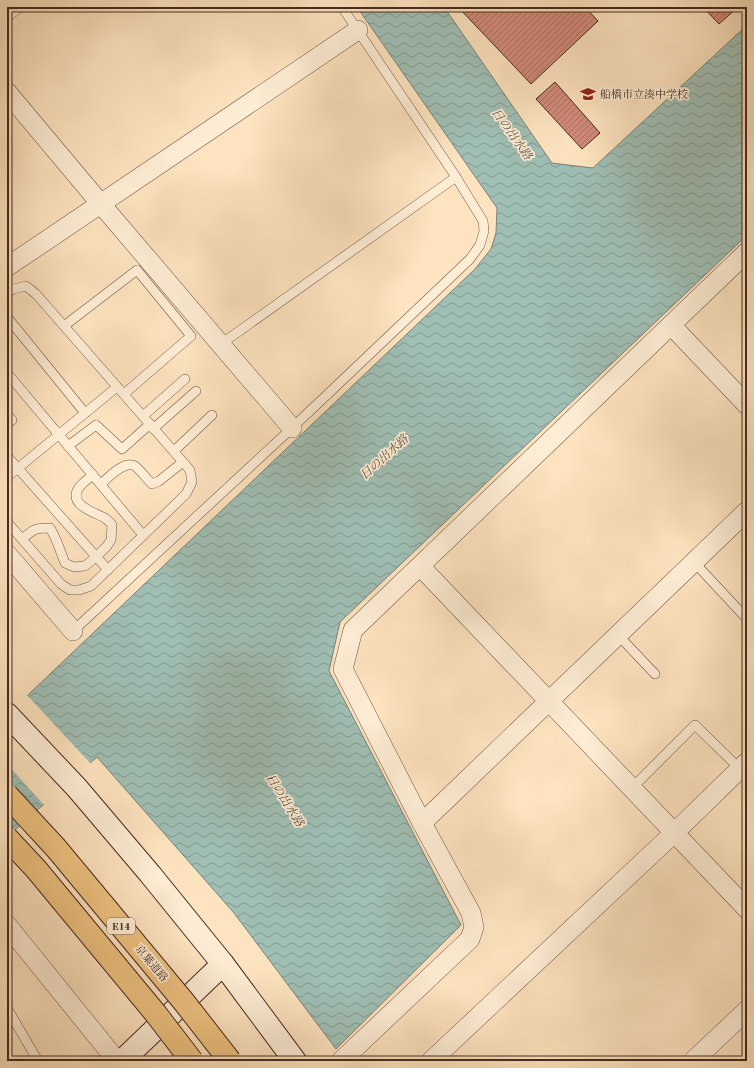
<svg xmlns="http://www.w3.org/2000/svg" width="754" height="1068" font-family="'Old Standard TT','Noto Serif JP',serif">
	<defs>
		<pattern id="water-waves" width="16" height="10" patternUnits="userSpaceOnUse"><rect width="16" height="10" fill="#9fbeb4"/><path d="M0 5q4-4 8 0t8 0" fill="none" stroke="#839b92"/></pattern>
		<pattern id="building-hatch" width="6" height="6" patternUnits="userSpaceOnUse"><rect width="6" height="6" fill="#d28a7b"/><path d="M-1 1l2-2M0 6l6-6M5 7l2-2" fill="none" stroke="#ac7164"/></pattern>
	</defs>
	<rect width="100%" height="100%" fill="#fde3bf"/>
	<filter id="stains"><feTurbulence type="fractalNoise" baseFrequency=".005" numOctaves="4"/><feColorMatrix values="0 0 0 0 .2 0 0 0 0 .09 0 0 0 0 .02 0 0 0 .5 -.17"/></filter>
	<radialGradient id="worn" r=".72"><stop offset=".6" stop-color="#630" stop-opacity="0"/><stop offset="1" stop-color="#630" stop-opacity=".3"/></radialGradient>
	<path fill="url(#water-waves)" stroke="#7b8379" d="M357 7H444L552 163 593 168 747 25V235L340 622 329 671 461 925 336 1049 234 913 97 757 7 837V715L475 269 491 249 496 233 497 208Z"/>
	<path fill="#fde3bf" d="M26 694 91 764 44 805 7 764V712Z"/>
	<g fill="url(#building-hatch)" stroke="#462a20">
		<path d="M458 7H585L598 21 531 84Z"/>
		<path d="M703 7H738L719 24Z"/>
		<path d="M555 82 600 133 582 149 536 99Z"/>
	</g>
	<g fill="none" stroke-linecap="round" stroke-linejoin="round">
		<defs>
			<g id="lane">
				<path d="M7 17 21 7"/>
				<path d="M7 293 13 289 26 286 36 294 190 470 192 482 186 494 91 586 79 590H70L61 584 7 522"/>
				<path d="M7 317 85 413"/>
				<path d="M64 326 137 270 191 336 124 394"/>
				<path d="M221 344 456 177"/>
				<path d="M7 373 143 535"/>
				<path d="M7 414 12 420 7 424"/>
				<path d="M143 416 185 379"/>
				<path d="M153 429 196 391"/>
				<path d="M68 446 96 425 122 449 150 424"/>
				<path d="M174 451 212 415"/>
				<path d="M7 456 108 570"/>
				<path d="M7 477 117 387"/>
				<path d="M101 484C108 478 124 460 135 466 139 469 148 480 152 484L159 481 183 462"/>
				<path d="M22 539C34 529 34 528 50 528 57 539 60 551 65 563L74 567 85 566 96 557 107 546 111 540 112 525C110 522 107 520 105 518 93 512 66 504 80 486 84 482 89 478 93 475"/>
				<path d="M694 562 747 619"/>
				<path d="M73 631 292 428 470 259 480 245 484 231 483 221 456 177 342 7"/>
				<path d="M618 635 655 674"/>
				<path d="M632 788 695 725 740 769"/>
				<path d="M7 1008 38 1061"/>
			</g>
			<g id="street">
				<path d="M7 92 100 203 292 428"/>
				<path d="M7 267 358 30"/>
				<path d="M671 325 747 405"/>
				<path d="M7 554 73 631"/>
				<path d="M420 566 747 909"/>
				<path d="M422 823 747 511"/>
				<path d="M7 925 117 1061"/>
				<path d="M341 1061 470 939 474 927 471 913 422 823 343 669 353 630 747 252"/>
				<path d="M431 1061 674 833 747 762"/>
				<path d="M693 1061 747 1010"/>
			</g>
			<g id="secondary">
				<path d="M7 714 77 788 150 874 223 964 295 1061"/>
				<path d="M122 1061 223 964"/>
			</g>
		</defs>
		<use href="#lane" stroke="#745848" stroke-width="10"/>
		<use href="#street" stroke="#745848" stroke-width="20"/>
		<use href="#secondary" stroke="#462a20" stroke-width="24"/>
		<use href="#lane" stroke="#feedd5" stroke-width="9"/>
		<use href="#street" stroke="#feedd5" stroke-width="19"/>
		<use href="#secondary" stroke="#feedd5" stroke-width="22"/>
		<defs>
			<g id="highway-bridge">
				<path d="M7 795 56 848 184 1002 230 1061"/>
				<path d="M7 838 36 869 156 1014 192 1061"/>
			</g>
		</defs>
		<use href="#highway-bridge" stroke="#462a20" stroke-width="24" stroke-linecap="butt"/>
		<use href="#highway-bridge" stroke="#eec280" stroke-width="22"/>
	</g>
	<defs>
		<symbol id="school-bare" viewBox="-9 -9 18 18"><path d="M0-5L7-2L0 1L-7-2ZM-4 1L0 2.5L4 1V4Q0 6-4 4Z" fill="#8f2418" stroke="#feedd5" stroke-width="2.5" paint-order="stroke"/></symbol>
	</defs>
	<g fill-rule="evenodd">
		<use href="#school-bare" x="577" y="83" width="22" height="22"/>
	</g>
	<g text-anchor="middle" stroke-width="3.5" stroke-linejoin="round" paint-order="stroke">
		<rect fill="#feedd5" stroke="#7d6456" stroke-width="1" x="107" y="918" width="28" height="16" rx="3"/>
		<g font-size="10" font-weight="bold" fill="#462a20">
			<text x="121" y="930">E14</text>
		</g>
		<g font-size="11" fill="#462a20" stroke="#feedd5" text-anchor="start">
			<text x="600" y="98">船橋市立湊中学校</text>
		</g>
		<g font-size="11" fill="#462a20" stroke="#feedd5">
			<text transform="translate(152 963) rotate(50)" y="4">京葉道路</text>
		</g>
		<g font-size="12" font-style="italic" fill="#5c4f45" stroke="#feedd5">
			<text transform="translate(512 134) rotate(54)" y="4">日の出水路</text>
			<text transform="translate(384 457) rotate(-42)" y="4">日の出水路</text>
			<text transform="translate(285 800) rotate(58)" y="4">日の出水路</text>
		</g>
	</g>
	<rect width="754" height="1068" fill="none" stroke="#fde3bf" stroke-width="24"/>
	<rect x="8" y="8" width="738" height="1052" fill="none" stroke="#462a20" stroke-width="2"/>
	<rect x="12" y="12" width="730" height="1044" fill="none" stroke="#462a20"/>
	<rect width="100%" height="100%" filter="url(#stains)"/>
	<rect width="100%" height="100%" fill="url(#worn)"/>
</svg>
